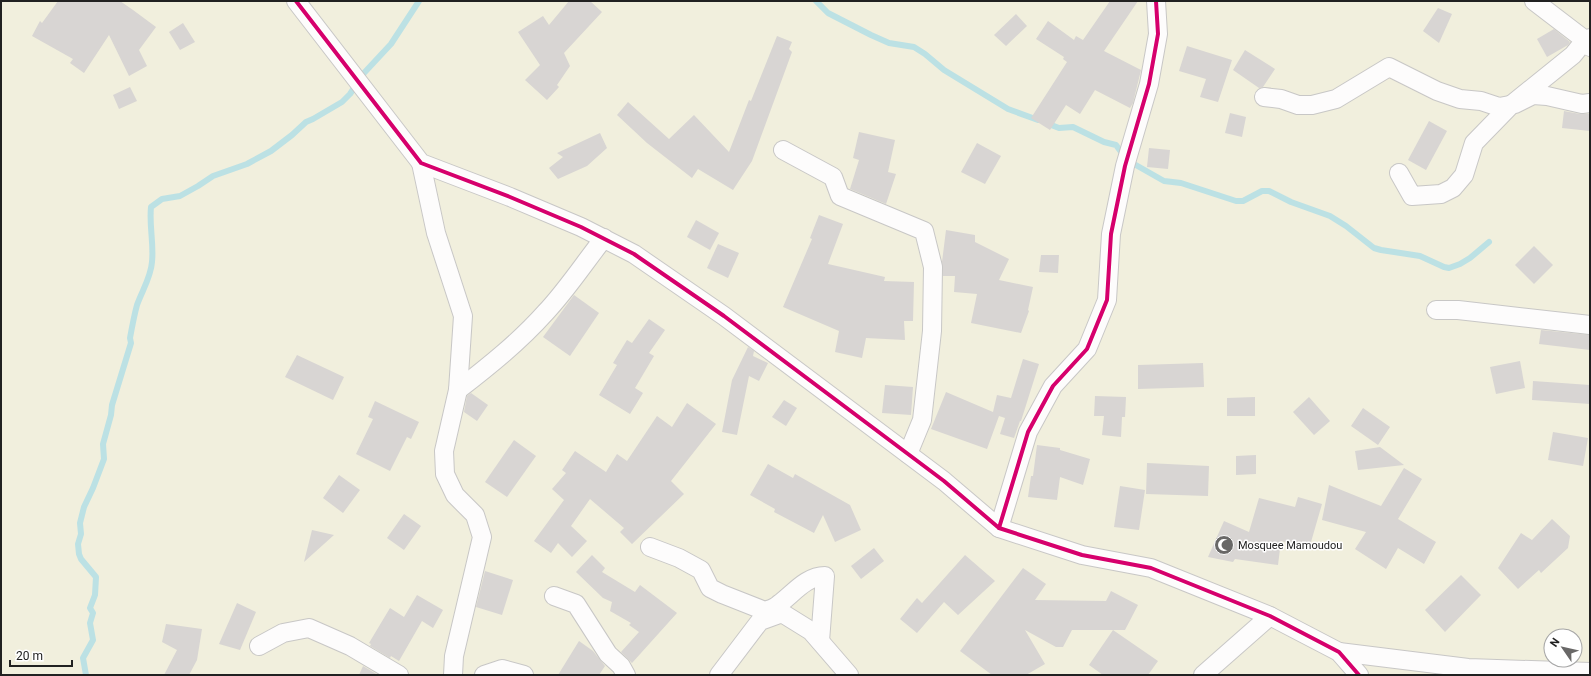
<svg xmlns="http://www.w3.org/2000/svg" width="1591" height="676" font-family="Roboto,sans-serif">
	<rect width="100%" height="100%" fill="#f0edea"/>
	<path fill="#f1efdd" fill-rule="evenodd" d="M1 1H1590V675H1ZM1551 636H1575V660H1551Z"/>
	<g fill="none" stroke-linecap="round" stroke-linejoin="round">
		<g stroke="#bce1e4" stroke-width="6">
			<path d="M816 1 828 13 871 35 889 43 914 47 925 54 944 70 1008 109 1038 120"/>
			<path d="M1046 123 1059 128 1073 127 1104 142 1116 145 1127 160 1164 181 1181 183 1236 201H1243L1262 191H1269L1291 202 1330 216 1346 226 1374 248 1381 250 1420 256 1444 267 1449 268 1460 264 1470 258 1489 242"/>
			<path d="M86 675 83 658 93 640 90 623 93 613 90 608 95 595 96 577 81 559 79 554 78 544 81 534 80 523 84 507 93 488 104 459 103 444 111 415 112 405 131 343 130 338C132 327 134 316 137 305 142 291 151 277 152 262 154 243 149 226 151 207L162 199 180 196 198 186 213 176 247 164 271 151 292 135 306 122 313 119 342 102 350 94 364 73 391 44 419 1"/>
		</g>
	</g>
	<g fill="#d8d5d3">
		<path d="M58 1H120L133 10 156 27 139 50 147 66 129 76 109 35 84 73 70 63 73 59 32 36 40 21 42 23Z"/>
		<path d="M569 1H590L602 12 564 53 570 66 557 85 559 87 547 100 525 80 540 65 518 32 543 16 549 25Z"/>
		<path d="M1110 1H1138L1104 51 1141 70 1133 103 1130 108 1095 90 1080 114 1066 105 1050 130 1031 118 1067 62 1063 59 1064 57 1036 39 1048 21 1074 40 1076 36 1083 40Z"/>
		<path d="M1438 8 1452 14 1439 43 1423 31Z"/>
		<path d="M1016 14 1027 26 1006 46 994 35Z"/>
		<path d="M183 23 195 42 180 50 169 32Z"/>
		<path d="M1554 29 1570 42 1568 45 1547 57 1537 39Z"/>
		<path d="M777 36 792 42 789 49 792 52 752 161 733 190 698 169 692 178 647 143 617 115 628 102 669 139 694 115 729 152 749 100 751 101Z"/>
		<path d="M1187 46 1232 60 1218 102 1200 97 1206 79 1179 71Z"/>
		<path d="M1245 50 1275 69 1263 87 1259 88 1233 70Z"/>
		<path d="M130 87 137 101 119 109 113 95Z"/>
		<path d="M1564 111 1580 114H1590V131L1562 128Z"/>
		<path d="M1230 113 1246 117 1242 137 1225 133Z"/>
		<path d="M1429 121 1447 131 1426 170 1408 160Z"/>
		<path d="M859 132 895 140 888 172 896 174 886 204 850 189 859 160 853 158Z"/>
		<path d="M600 133 607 148 587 166 558 179 549 168 563 157 557 153Z"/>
		<path d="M977 143 1001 156 985 184 961 172Z"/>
		<path d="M1149 148 1170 150 1168 169 1147 167Z"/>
		<path d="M819 215 843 224 828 264 885 277 884 281 914 282 913 321H904L905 340 866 338 862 358 835 352 839 331 783 307 812 239 810 238Z"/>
		<path d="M696 220 719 233 710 250 687 237Z"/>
		<path d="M946 230 975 235V242L1009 259 999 280 1033 287 1028 310 1029 311 1021 333 971 323 977 294 954 292 955 276H943L942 262Z"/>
		<path d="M718 244 739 253 728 278 707 268Z"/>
		<path d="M1534 246 1553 265 1534 284 1515 265Z"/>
		<path d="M1041 255H1059L1058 273 1039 272Z"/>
		<path d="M574 295 599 313 570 356 543 337Z"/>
		<path d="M649 319 665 330 649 353 654 356 635 388 643 393 630 414 599 395 617 365 613 363 627 340 632 343Z"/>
		<path d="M1541 330 1590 335V350L1539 344Z"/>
		<path d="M748 347 754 351 753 356 768 363 759 381 749 376 737 435 722 432 732 380Z"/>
		<path d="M297 355 344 377 333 400 285 377Z"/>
		<path d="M1023 359 1039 364 1021 421H1020L1014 438 1000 434 1005 418 999 416 987 449 931 429 946 392 993 412 997 395 1011 398Z"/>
		<path d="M1520 361 1525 388 1496 394 1490 367Z"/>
		<path d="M1203 363 1204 387 1138 389V365Z"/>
		<path d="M1533 381 1590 385V404L1532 400Z"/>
		<path d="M885 385 913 387 911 415 882 413Z"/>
		<path d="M471 393 488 405 477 421 464 412 467 396Z"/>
		<path d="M1095 396 1126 397 1125 417H1122L1121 437 1102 435 1104 416H1094Z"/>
		<path d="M1255 397V416H1227V398Z"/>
		<path d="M1309 397 1330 421 1314 435 1293 412Z"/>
		<path d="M784 400 797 408 786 426 772 417Z"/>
		<path d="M375 401 419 422 411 439 407 437 390 471 356 454 373 419 368 417Z"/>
		<path d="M687 403 716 424 671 481 684 494 632 544 620 532 624 528 590 499 571 526 587 541 572 557 558 543 551 553 534 541 564 500 552 489 566 473 562 470 575 451 606 472 617 454 627 461 657 416 672 427Z"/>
		<path d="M1363 408 1390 427 1378 445 1351 426Z"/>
		<path d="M1553 432 1588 438 1583 466 1548 460Z"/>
		<path d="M514 440 536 456 507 497 485 482Z"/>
		<path d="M1037 445 1060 448V450L1090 459 1083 485 1060 477 1057 500 1028 497 1031 476H1033Z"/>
		<path d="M1380 447 1404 465 1358 470 1355 451Z"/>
		<path d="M1256 455V474L1236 475V456Z"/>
		<path d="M1147 463 1209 466 1208 496 1146 494Z"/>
		<path d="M768 464 793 478 795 474 850 505 861 530 835 542 823 515 814 533 774 512 775 509 750 495Z"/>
		<path d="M1404 468 1422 479 1398 519 1436 542 1424 564 1398 548 1386 569 1355 549 1366 532 1322 520 1329 485 1381 506Z"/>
		<path d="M339 475 360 490 343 513 323 498Z"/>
		<path d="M1120 486 1145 490 1139 530 1114 527Z"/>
		<path d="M1298 497 1322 504 1309 549 1281 541 1278 565 1235 559 1233 562 1208 557 1224 521 1249 532 1259 498 1295 507Z"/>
		<path d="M404 514 421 526 404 550 387 538Z"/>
		<path d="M1552 519 1570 536 1568 548 1541 573 1539 570 1518 589 1498 568 1521 533 1532 540Z"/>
		<path d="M312 530 334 535 304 562Z"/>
		<path d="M874 548 884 561 861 579 851 566Z"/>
		<path d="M592 555 605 568 602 572 635 592 640 585 677 613 632 663 621 652 639 632 629 625 631 623 610 611 612 602 603 598 576 572Z"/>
		<path d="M965 555 995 581 958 615 944 602 917 633 900 619 917 598 922 603Z"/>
		<path d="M1023 568 1046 584 1035 600 1106 601 1111 591 1138 605 1125 630H1113L1158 661 1148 675H1103L1089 665 1113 630H1072L1063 647H1056L1025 630 1045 664 1026 675H992L960 651Z"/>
		<path d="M485 571 513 580 502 615 476 607Z"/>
		<path d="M1461 575 1481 595 1445 632 1425 610Z"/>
		<path d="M417 595 443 610 433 628 422 621 399 661 391 656 390 658 370 646 371 644 369 643 390 608 404 617Z"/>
		<path d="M237 603 256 612 240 650 219 644Z"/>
		<path d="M166 624 202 629 197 660 189 675H164L177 650 162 642Z"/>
		<path d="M579 641 593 651 605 666 599 675H558Z"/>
		<path d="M363 666 378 675H359Z"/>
	</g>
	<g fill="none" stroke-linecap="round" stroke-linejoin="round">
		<defs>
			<g id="street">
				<path d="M296 1 421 163 510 197 581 227 634 254 724 316 944 481 999 528 1082 555 1151 568 1270 616 1339 652 1359 675"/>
				<path d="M1534 1 1585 40 1590 38"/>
				<path d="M1264 97 1281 99 1298 105H1312L1336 99 1389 67 1437 91 1460 99 1481 101 1499 107 1515 104 1533 95 1547 96 1582 104 1590 103"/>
				<path d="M783 150 833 177 840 196 924 231 933 267 932 331 922 420 908 454"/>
				<path d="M421 163 436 233 463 316 458 390 444 451 445 474 455 495 475 515 482 537 454 656 453 675"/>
				<path d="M1399 173 1412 196 1441 194 1453 188 1464 175 1474 143 1511 105 1573 55 1585 40 1590 47"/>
				<path d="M1436 310H1458L1590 325"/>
				<path d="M458 390C489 366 519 342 545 313 566 291 585 262 604 238"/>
				<path d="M999 528 1028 432 1053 386 1087 349 1107 300 1111 234 1125 166 1149 84 1158 34 1156 1"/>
				<path d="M650 547 679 558 701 570 710 588 722 594 765 611C770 609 775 608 779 604 793 594 806 576 825 576L820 641"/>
				<path d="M554 596 576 604 608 654 621 666 626 675"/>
				<path d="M259 646 283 633 309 628 350 646 399 675"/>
				<path d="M1339 652 1468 668 1590 672"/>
				<path d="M484 675 502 669 524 675"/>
				<path d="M719 675 760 621 782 613 811 631 849 675"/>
				<path d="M1203 675 1270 616"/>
			</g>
		</defs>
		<use href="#street" stroke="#c8c7c6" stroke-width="20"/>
		<use href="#street" stroke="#fdfcfc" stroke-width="18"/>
		<defs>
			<g id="cycleway">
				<path d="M296 1 421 163 510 197 581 227 634 254 724 316 944 481 999 528 1082 555 1151 568 1270 616 1339 652 1359 675"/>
				<path d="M999 528 1028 432 1053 386 1087 349 1107 300 1111 234 1125 166 1149 84 1158 34 1156 1"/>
			</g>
		</defs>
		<use href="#cycleway" stroke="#fff" stroke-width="6"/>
		<use href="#cycleway" stroke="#d6006c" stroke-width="4"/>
	</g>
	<defs>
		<symbol id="mosque-disc" viewBox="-11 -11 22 22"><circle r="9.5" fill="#696867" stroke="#fff"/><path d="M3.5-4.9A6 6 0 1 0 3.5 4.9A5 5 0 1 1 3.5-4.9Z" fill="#fff"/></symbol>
	</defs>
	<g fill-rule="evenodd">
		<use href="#mosque-disc" x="1213" y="534" width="22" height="22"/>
	</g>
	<g text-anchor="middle" stroke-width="3" stroke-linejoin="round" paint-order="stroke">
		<g font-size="11" fill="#212121" stroke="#fff" text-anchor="start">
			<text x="1238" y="549">Mosquee Mamoudou</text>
		</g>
	</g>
	<rect width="1591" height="676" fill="none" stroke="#212121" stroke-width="4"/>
	<g transform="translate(1563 648) rotate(304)"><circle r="19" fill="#ffffff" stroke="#a6a6a6"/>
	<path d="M0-3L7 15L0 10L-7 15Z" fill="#696867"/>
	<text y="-6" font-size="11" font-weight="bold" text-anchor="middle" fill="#212121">N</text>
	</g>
	<path d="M10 660v6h62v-6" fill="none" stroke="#212121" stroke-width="2"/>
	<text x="16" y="660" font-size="12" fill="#212121" stroke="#ffffff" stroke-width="3" paint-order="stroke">20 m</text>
</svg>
